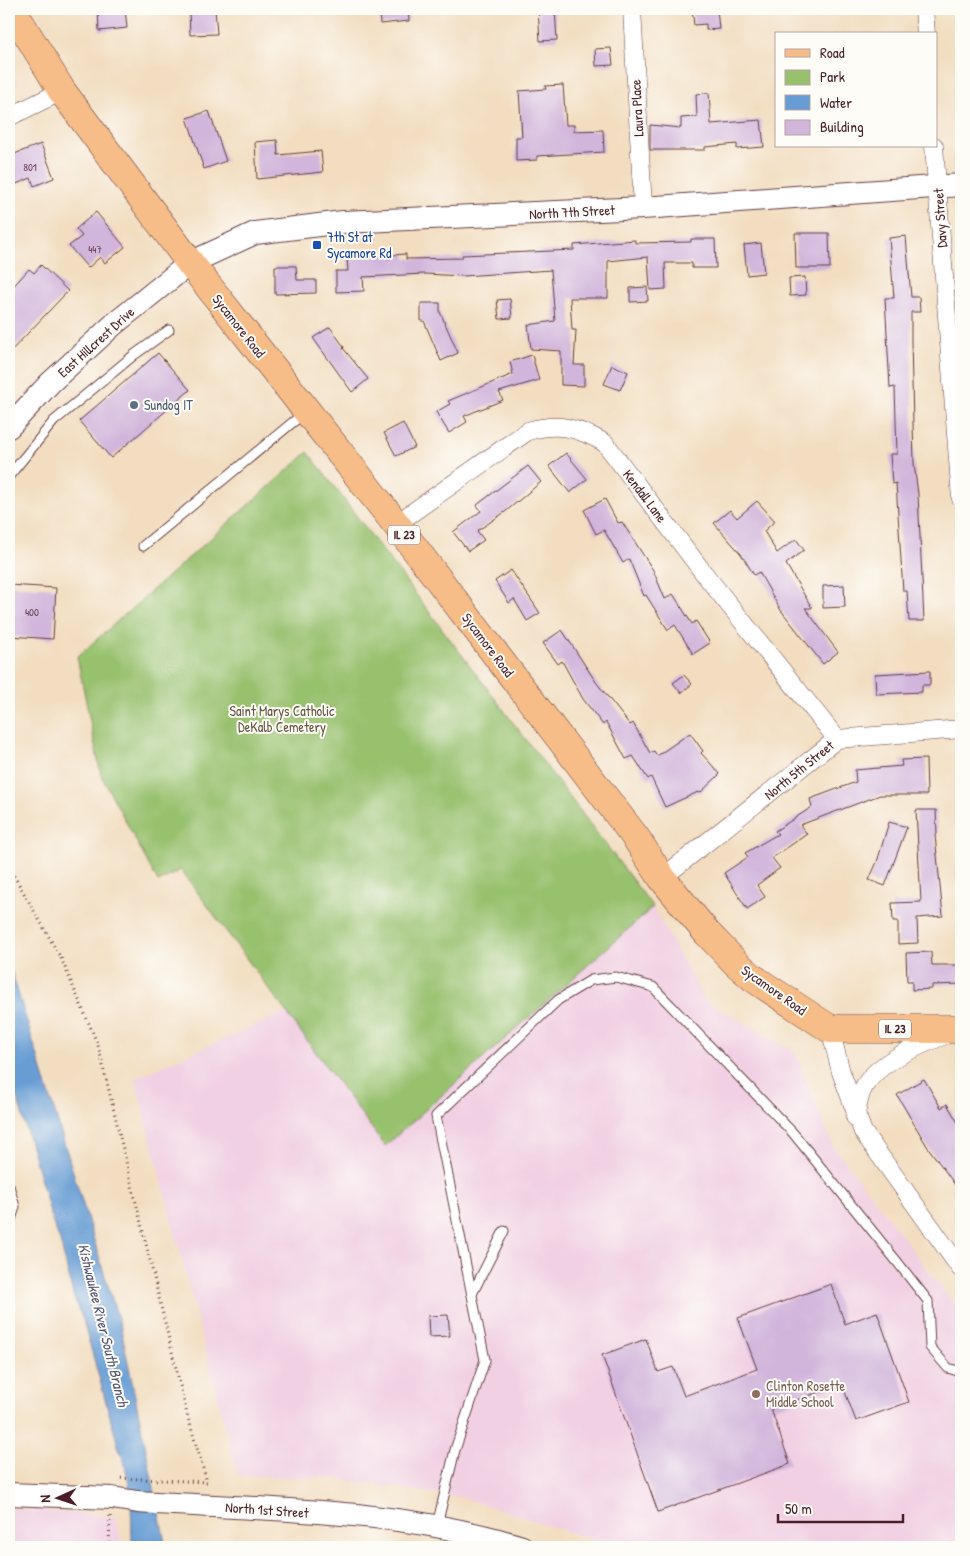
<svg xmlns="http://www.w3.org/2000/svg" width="970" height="1556" font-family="'Patrick Hand',sans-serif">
	<rect width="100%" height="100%" fill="#fdfcf7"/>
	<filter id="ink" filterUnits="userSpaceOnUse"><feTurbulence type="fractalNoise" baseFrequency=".02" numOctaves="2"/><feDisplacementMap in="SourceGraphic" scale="10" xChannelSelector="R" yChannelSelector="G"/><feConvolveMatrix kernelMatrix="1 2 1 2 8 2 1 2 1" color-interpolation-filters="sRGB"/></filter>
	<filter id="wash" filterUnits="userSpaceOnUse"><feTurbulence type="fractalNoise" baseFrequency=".0096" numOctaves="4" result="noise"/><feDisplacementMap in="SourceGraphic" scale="20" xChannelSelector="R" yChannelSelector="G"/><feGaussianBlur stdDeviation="1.12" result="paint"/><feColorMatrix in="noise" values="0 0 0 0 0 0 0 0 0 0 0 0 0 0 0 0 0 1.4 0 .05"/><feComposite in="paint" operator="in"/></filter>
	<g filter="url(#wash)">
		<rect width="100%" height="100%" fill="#f2ddc0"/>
		<g fill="#f1d0e3">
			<path d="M653 907 705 1001 795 1052 833 1146 961 1313V1547H614L464 1498 332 1478 238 1476 135 1078 286 1012 385 1146Z"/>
			<path d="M11 1508 116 1517 122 1547H13Z"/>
		</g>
		<path fill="#98c16e" stroke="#71704c" d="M308 452 653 907 385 1146 181 870 158 882 101 775 77 657Z"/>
		<path fill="#679dd4" stroke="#585e80" d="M9 963 121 1328 166 1547 132 1546C131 1511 133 1482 119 1449L83 1320 74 1298 60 1241 53 1223 9 1069Z"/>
		<g id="blocks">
			<g fill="#d1b5db">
				<path d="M98 9H125L127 28 99 31Z"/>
				<path d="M189 9H215L217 34 190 35Z"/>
				<path d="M379 9H408L409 21 380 24Z"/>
				<path d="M538 9H555L557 40 540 41Z"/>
				<path d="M692 9H717L719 29 706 30V24L694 25Z"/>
				<path d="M611 48 613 65 596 66 595 49Z"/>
				<path d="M563 85 566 125H574V131L603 130 604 152 537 156V160L516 161V137H522L519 91 546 89 545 86Z"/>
				<path d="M709 93 711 124 761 120 764 147 737 149V144L705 147V150H650V125L681 128V118L697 117 696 94Z"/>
				<path d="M209 111 226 161 204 169 187 118Z"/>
				<path d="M277 140 278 155 321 151 323 172 257 179 255 142Z"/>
				<path d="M41 144 54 178 34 186 31 178 9 187V156Z"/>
				<path d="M96 212 125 247 105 263 100 257 88 268 69 246 82 236 76 229Z"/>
				<path d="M795 233H829L830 268H796Z"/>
				<path d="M906 236 911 297H919L920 312H911V341L914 464 918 494 924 621H909L907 591H903L896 483 892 484 890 454H897L895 387 890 388 885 298H894L889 238Z"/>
				<path d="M691 239H715L716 268H692V263H665L666 289 650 290 648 257 608 261V298H570L572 330H576L574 365H584V386L561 385V351L531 349 528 325 555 321 551 270 463 276 424 274 363 277 364 291 336 292V271H348L347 258 406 254V259L462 258V255L574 250V245L635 240V243L691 242Z"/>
				<path d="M761 243 764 273 747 275 744 245Z"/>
				<path d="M41 265 68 291 9 353V291L29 269 34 273Z"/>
				<path d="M275 266H296L297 280H316V293L275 294Z"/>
				<path d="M805 277 806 295 790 296 789 278Z"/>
				<path d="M647 287 648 301 630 302V288Z"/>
				<path d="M510 299 512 318 499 319 497 300Z"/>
				<path d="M421 303H440V312L458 353 441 361 424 321H421Z"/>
				<path d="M330 327 344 347 343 348 368 379 352 392 313 338Z"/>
				<path d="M158 353 190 390 111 458 79 421Z"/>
				<path d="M532 355 539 380 499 392 503 400 464 416 467 422 449 433 436 412 450 404 448 401 513 374 510 362Z"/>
				<path d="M612 365 628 372 620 390 604 384Z"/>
				<path d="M403 423 415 447 396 456 384 433Z"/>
				<path d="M566 453 587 479 570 493 549 466Z"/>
				<path d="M528 466 541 482 505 512 477 531 484 540 468 551 453 532 481 511 477 505Z"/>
				<path d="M605 499 618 523 622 522 653 570 665 599 673 594 692 624 696 621 710 643 693 654 675 625 668 630 646 595 644 596 629 559 623 563 604 530 596 534 584 510Z"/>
				<path d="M757 501 775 521 764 531 777 553 796 539 804 550 786 564 812 608H805L838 652 823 664 780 609 759 572 754 575 741 554 714 523 730 510 737 518Z"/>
				<path d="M511 570 540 613 527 621 514 599 509 603 495 581Z"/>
				<path d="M9 585 56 588 53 639 9 636Z"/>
				<path d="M844 585 845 607 823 608V586Z"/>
				<path d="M562 630 596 682 630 725 633 723 650 753 654 751 657 756 690 733 703 751 701 753 720 774 700 793 698 792 665 807 651 777 648 779 633 756 626 759 606 722 603 725 583 699 562 661 558 664 543 643Z"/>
				<path d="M930 671V685H922V692L876 694 875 674Z"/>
				<path d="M684 675 692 684 681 693 673 683Z"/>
				<path d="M926 759 927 795H880L800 825 807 834 772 858 780 868 757 885 765 897 747 909 724 873 748 857 745 853 778 834 775 831 812 807 810 799 856 782 855 770 902 766 901 760Z"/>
				<path d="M916 810H936L937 834 935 835 943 916 917 918 918 943 898 944V921H893L892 903 921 902Z"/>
				<path d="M889 822 907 827 885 886 869 880 877 862Z"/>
				<path d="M931 952 932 965H961V984L932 985V989L912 990V981H907L906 953Z"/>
				<path d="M924 1079 941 1108 947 1104 961 1128V1193L927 1146 897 1095Z"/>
				<path d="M831 1284 845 1324 877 1312 909 1402 856 1421 842 1384 771 1409 790 1464 658 1512 602 1355 646 1339 658 1372 673 1367 684 1396 757 1369 738 1318Z"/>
				<path d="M448 1315 450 1336 429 1337 428 1316Z"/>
			</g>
		</g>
	</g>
	<g filter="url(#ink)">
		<use href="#blocks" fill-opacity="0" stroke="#633c41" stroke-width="1"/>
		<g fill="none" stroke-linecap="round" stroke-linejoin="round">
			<defs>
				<g id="service">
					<path d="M9 476 54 421 134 355 169 330"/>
					<path d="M143 546 304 413"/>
					<path d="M9 1186 15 1207 9 1225"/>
					<path d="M472 1294 504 1231"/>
					<path d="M437 1525 455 1450 485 1360 436 1116 558 1000 591 980 616 977 653 987 793 1133 895 1259 928 1301 930 1347 948 1368 961 1372"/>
				</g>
				<g id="minor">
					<path d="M632 9 643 208"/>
					<path d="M924 9 926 34"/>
					<path d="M9 117 62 91"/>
					<path d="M934 146 961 499"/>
					<path d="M396 524 528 431C559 422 578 428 605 443L706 576 837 739"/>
					<path d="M662 878 837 739 961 729"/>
					<path d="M830 1029 841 1072 863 1132 961 1269"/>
					<path d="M855 1117C858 1107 859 1095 864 1087 878 1061 922 1044 948 1034"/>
				</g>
				<g id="tertiary">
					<path d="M9 427 50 383 113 325 190 263 255 233 343 222 643 208 961 185"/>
					<path d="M9 1494 112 1498 138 1502C266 1510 399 1508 522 1547"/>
				</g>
				<path id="primary" d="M12 9 62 91 190 263 396 524 636 838 662 878 707 933 736 963 753 978 830 1029H961"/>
			</defs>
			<use href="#service" stroke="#633c41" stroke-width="11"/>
			<use href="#minor" stroke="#633c41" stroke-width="19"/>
			<use href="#tertiary" stroke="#633c41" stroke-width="24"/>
			<use href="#primary" stroke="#633c41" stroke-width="29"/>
			<g stroke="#633c41" stroke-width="3" stroke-dasharray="1 4" stroke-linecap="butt">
				<path d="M9 867 61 958 98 1045 187 1414 207 1482 118 1478"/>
				<path d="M109 1547 110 1516"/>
			</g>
			<use href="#service" stroke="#fff" stroke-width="9"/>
			<use href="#minor" stroke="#fff" stroke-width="18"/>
			<use href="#tertiary" stroke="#fff" stroke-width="22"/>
			<use href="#primary" stroke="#f7bd88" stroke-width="28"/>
		</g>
	</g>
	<rect fill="#1a4fb4" stroke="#fdfcf7" stroke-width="2" x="312" y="240" width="10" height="10" rx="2.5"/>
	<circle fill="#5c6f8a" stroke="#fdfcf7" stroke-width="2" cx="134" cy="405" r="5"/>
	<circle fill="#8d6e63" stroke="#fdfcf7" stroke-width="2" cx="756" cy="1394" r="5"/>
	<g text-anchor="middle" stroke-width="4" stroke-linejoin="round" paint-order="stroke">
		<g font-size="11" fill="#6c4457">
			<text x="30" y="171">801</text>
			<text x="95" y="253">447</text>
			<text x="32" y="616">400</text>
		</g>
		<g fill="#fdfcf7" stroke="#806168" stroke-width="1">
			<rect x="388" y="525.5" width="32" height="19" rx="4"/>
			<rect x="879" y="1019.5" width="32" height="19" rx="4"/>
		</g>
		<g font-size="12" font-weight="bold" fill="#4a1f2b">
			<text x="404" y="539">IL 23</text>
			<text x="895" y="1033">IL 23</text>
		</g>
		<g font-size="14" fill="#4a1f2b" stroke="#fdfcf7">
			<text transform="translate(637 108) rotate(-93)" y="5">Laura Place</text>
			<text transform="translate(572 212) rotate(-3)" y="5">North 7th Street</text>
			<text transform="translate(940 218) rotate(-94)" y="5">Davy Street</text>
			<text transform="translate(239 326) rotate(52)" y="5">Sycamore Road</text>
			<text transform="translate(96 342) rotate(-42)" y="5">East Hillcrest Drive</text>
			<text transform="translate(645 496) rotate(53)" y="5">Kendall Lane</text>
			<text transform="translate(488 645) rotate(53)" y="5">Sycamore Road</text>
			<text transform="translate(799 770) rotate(-39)" y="5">North 5th Street</text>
			<text transform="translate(774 990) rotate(35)" y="5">Sycamore Road</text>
			<text transform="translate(267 1510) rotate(4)" y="5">North 1st Street</text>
		</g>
		<g font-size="14" fill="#164399" stroke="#fdfcf7" text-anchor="start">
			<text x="327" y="242">7th St at<tspan x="327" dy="16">Sycamore Rd</tspan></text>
		</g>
		<g font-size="14" fill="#4e5e75" stroke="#fdfcf7" text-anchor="start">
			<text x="144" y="410">Sundog IT</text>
		</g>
		<g font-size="14" fill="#655842" stroke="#fdfcf7">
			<text x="282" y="716">Saint Marys Catholic<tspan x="282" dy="16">DeKalb Cemetery</tspan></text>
		</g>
		<g font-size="14" fill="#785e54" stroke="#fdfcf7" text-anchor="start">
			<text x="766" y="1391">Clinton Rosette<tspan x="766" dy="16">Middle School</tspan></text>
		</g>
		<g font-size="15" font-style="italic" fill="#575877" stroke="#fdfcf7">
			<text transform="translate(103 1325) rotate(76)" y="5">Kishwaukee River South Branch</text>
		</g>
	</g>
	<rect width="970" height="1556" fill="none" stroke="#fdfcf7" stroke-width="30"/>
	<rect x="775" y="32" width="162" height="115" fill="#fdfcf7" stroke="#b5a4a5"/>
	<rect x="785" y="49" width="25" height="8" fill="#f7bd88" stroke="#b5a4a5"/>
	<text x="820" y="58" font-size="15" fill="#4a1f2b">Road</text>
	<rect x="785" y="70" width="25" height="15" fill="#98c16e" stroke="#b5a4a5"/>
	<text x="820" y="82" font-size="15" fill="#4a1f2b">Park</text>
	<rect x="785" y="95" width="25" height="15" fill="#679dd4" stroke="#b5a4a5"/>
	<text x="820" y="108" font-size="15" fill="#4a1f2b">Water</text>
	<rect x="785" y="120" width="25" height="15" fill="#d1b5db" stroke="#b5a4a5"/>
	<text x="820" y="132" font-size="15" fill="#4a1f2b">Building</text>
	<g transform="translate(58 1498) rotate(267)" stroke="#fdfcf7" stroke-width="4" paint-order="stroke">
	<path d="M0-4L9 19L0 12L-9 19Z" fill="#4a1f2b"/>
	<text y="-8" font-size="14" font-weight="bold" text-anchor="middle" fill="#4a1f2b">N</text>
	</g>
	<path d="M778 1514v8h125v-8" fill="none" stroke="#4a1f2b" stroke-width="2.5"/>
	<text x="785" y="1514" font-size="15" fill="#4a1f2b" stroke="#fdfcf7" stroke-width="4" paint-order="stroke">50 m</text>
</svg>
